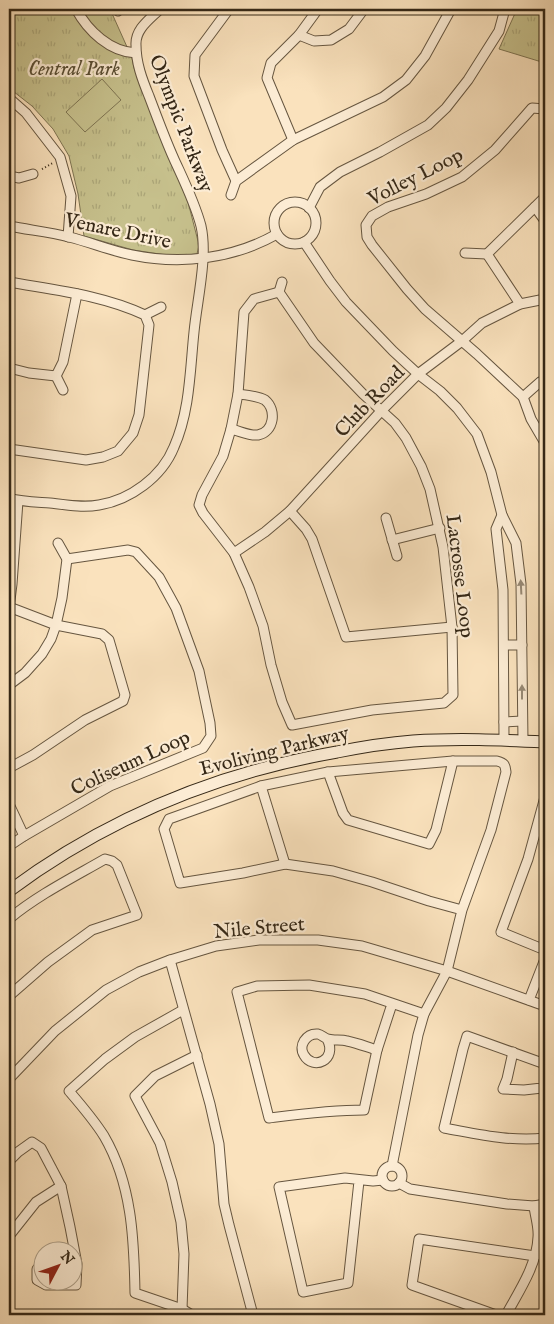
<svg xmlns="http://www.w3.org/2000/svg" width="554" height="1324" font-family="'IM FELL English',serif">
	<defs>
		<pattern id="grass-tufts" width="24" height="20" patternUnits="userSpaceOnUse" patternTransform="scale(1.25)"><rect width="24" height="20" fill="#c6c08c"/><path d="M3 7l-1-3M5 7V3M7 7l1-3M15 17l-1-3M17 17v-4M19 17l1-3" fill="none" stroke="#aba578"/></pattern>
	</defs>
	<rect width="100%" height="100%" fill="#fae2bd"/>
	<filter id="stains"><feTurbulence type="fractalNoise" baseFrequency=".004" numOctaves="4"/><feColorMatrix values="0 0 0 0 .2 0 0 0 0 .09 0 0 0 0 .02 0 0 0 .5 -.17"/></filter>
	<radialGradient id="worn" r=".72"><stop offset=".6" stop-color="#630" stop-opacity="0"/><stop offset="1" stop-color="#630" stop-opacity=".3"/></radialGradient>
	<g fill="url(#grass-tufts)" stroke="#7e7452">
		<path d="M9 9H110L132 58 134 68 149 108 188 202 199 245 197 254 173 256 133 250 84 236 78 194 69 156 53 129 32 106 9 88Z"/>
		<path d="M517 9H545V63L499 49Z"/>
	</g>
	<path fill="#c6c08c" stroke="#7e7452" d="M102 79 121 100 85 132 66 112Z"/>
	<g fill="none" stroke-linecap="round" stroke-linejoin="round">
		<defs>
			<g id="street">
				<path d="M76 9C88 31 110 52 136 53"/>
				<path d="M117 9 118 11"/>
				<path d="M229 9 195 55 194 76 222 150 236 181"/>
				<path d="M299 35 314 41 331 40 349 29 364 9"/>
				<path d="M9 98 26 113 60 157 71 196 68 237"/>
				<path d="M545 109 532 108 495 150 462 177 426 194 388 207 372 216 366 225 367 237 372 245 407 289 425 309 477 354 523 397 531 419 545 443"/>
				<path d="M293 140 267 78 271 63 299 35 318 9"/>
				<path d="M9 176 19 178 33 174"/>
				<path d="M231 195 236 181 293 140 383 97 406 80 425 56 451 9"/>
				<circle cx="295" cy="223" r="21"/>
				<path d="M535 207 545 221"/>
				<path d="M309 208 320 187 340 172 380 152 428 125 446 108 468 80 499 31 505 9"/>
				<path d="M9 226C29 230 50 232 69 237 90 242 111 251 132 255 181 265 233 259 277 234"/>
				<path d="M304 242 330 281 346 302 393 351 418 374 440 391 457 408 477 434 491 472 502 515 516 543 521 584 523 741"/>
				<path d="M465 253 487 254"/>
				<path d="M9 282C54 290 103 295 145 315L149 325 139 415 133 433 118 451 103 457 86 460 9 449"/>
				<path d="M279 292 314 343 363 394 395 423 406 438 421 466 430 489 443 547 452 627 453 695 444 703 372 710 292 725 282 702 271 665 263 626 249 587 234 553 203 513 199 505 202 495 223 456 231 429 238 394 244 312 254 299Z"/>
				<path d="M279 292 282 282"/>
				<path d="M520 304 487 254 545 197"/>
				<path d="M145 315 161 307"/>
				<path d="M9 368 29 373 56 376 63 362 77 294"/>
				<path d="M56 376 63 390"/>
				<path d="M523 397 540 382 545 381"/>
				<path d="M231 429C240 431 249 436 258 435 274 432 277 410 265 400 258 396 246 395 238 394"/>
				<path d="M9 498C22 502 36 502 50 503 66 505 83 508 99 505 130 500 162 477 174 447 190 411 190 370 194 332 197 300 208 257 201 226 195 203 184 181 174 159 165 139 157 117 149 96 142 79 136 63 136 45 135 29 150 19 160 9"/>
				<path d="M290 511 306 529 312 539 346 637 452 627"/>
				<path d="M502 515 496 529 503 590 504 739"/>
				<path d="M386 518 397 556"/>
				<path d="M392 540 440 528"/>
				<path d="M234 553 265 532 290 511 382 410 418 374 462 341 482 323 520 304 545 299"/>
				<path d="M9 608 12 584 18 501"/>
				<path d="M504 645H522"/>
				<path d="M9 685 25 673 42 654 51 639 56 625 62 598 67 559 58 543"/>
				<path d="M504 722 522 721"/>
				<path d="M9 768 33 755 85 720 123 701 125 695 109 640 102 634 56 625 9 607"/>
				<path d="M328 772 343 813 348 820 429 844 436 830 453 761"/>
				<path d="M261 786 285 864"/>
				<path d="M545 797 528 859 501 932 545 950"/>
				<path d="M9 804 24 836"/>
				<path d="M9 846 24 836 110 786 203 748 211 736 210 723 199 671 176 608 159 577 136 552 128 550 67 559"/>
				<path d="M9 919C38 895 72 878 105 859L112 861 117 865 137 915 92 930 48 962 9 996"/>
				<path d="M170 960 210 1104 219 1144 224 1204 229 1225 253 1315"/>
				<path d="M529 1000 545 959"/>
				<path d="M392 1004 377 1050 364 1110C331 1110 301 1114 269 1118L237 992 257 986 309 985 365 994 424 1014"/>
				<path d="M183 1010 135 1037 105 1059 69 1091C81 1105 94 1120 104 1136 132 1184 134 1239 135 1293L182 1309 192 1315"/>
				<path d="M327 1039C338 1060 313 1071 304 1055 298 1046 306 1033 318 1034 322 1035 324 1038 328 1039 334 1041 341 1039 347 1041 357 1043 367 1047 377 1050"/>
				<path d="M513 1052 507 1079 503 1089 524 1090 542 1088 545 1084"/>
				<path d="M545 1064 467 1036 463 1049 444 1128C478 1134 511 1142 545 1138"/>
				<path d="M9 1079 55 1031 106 990 139 972 170 960 216 946 259 940H318L362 946 447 971 545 1006"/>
				<path d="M9 1161 18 1152 32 1142 41 1148 61 1186 70 1227 77 1264 76 1285H46L37 1280V1269L42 1265"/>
				<path d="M392 1166 418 1035 424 1014 447 971 462 910 491 830 506 772C505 765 505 763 497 761H453L328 772 261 786 169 819 164 829 180 883 243 873 285 864 333 871 372 882 429 901 462 910"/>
				<circle cx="392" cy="1176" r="10"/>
				<path d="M359 1181 348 1283 303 1292 279 1187 345 1178 373 1181 383 1180"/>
				<path d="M399 1183 410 1189 507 1204 534 1206 545 1204"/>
				<path d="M9 1236 36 1202 61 1186"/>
				<path d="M182 1309 184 1254 181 1222 172 1182 160 1143 135 1096 155 1076 197 1055"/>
				<path d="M496 1315 412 1285 419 1239 535 1256"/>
				<path d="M506 1315C519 1291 537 1265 538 1237 539 1227 535 1216 534 1206"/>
			</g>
			<path id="secondary" d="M9 891C107 818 217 773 337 752 362 747 387 743 413 741 457 738 501 740 545 742"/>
		</defs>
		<use href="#street" stroke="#665640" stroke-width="11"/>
		<use href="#secondary" stroke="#352817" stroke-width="13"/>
		<path stroke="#352817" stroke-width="2" stroke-dasharray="1 2.5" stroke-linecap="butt" d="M42 169 53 163"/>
		<use href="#street" stroke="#fcecd4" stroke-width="9"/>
		<use href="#secondary" stroke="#fcecd4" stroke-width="11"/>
	</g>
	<defs><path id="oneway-solid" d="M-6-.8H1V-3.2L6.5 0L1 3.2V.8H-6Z" transform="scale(1.25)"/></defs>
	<g fill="#988a76">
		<use href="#oneway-solid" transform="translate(521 587) rotate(-93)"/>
		<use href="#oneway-solid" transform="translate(522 692) rotate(-90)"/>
	</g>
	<g text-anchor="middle" stroke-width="4.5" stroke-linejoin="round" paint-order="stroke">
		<g font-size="20" font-style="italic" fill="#594e34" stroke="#fcecd4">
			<text x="74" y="75">Central Park</text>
		</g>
		<g font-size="20" fill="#352817" stroke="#fcecd4">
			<text transform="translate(182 123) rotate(69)" y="7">Olympic Parkway</text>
			<text transform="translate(415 176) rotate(-27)" y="7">Volley Loop</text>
			<text transform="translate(118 230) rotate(12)" y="7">Venare Drive</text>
			<text transform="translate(369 401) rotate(-46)" y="7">Club Road</text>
			<text transform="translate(461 576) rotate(83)" y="7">Lacrosse Loop</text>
			<text transform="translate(274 750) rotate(-14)" y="7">Evoliving Parkway</text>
			<text transform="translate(130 762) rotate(-25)" y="7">Coliseum Loop</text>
			<text transform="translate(259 927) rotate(-5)" y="7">Nile Street</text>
		</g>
	</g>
	<rect width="554" height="1324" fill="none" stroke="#fae2bd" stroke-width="30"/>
	<rect x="10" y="10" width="534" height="1304" fill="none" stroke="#352817" stroke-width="2.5"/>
	<rect x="15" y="15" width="524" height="1294" fill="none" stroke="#352817"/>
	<g transform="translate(58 1266) rotate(49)"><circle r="24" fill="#fcecd4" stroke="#ac9e88"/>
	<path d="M0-4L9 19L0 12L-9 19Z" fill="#8f2418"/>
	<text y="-8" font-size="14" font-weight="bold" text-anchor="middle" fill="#352817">N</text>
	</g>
	<rect width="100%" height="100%" filter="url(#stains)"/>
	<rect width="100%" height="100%" fill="url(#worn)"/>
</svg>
